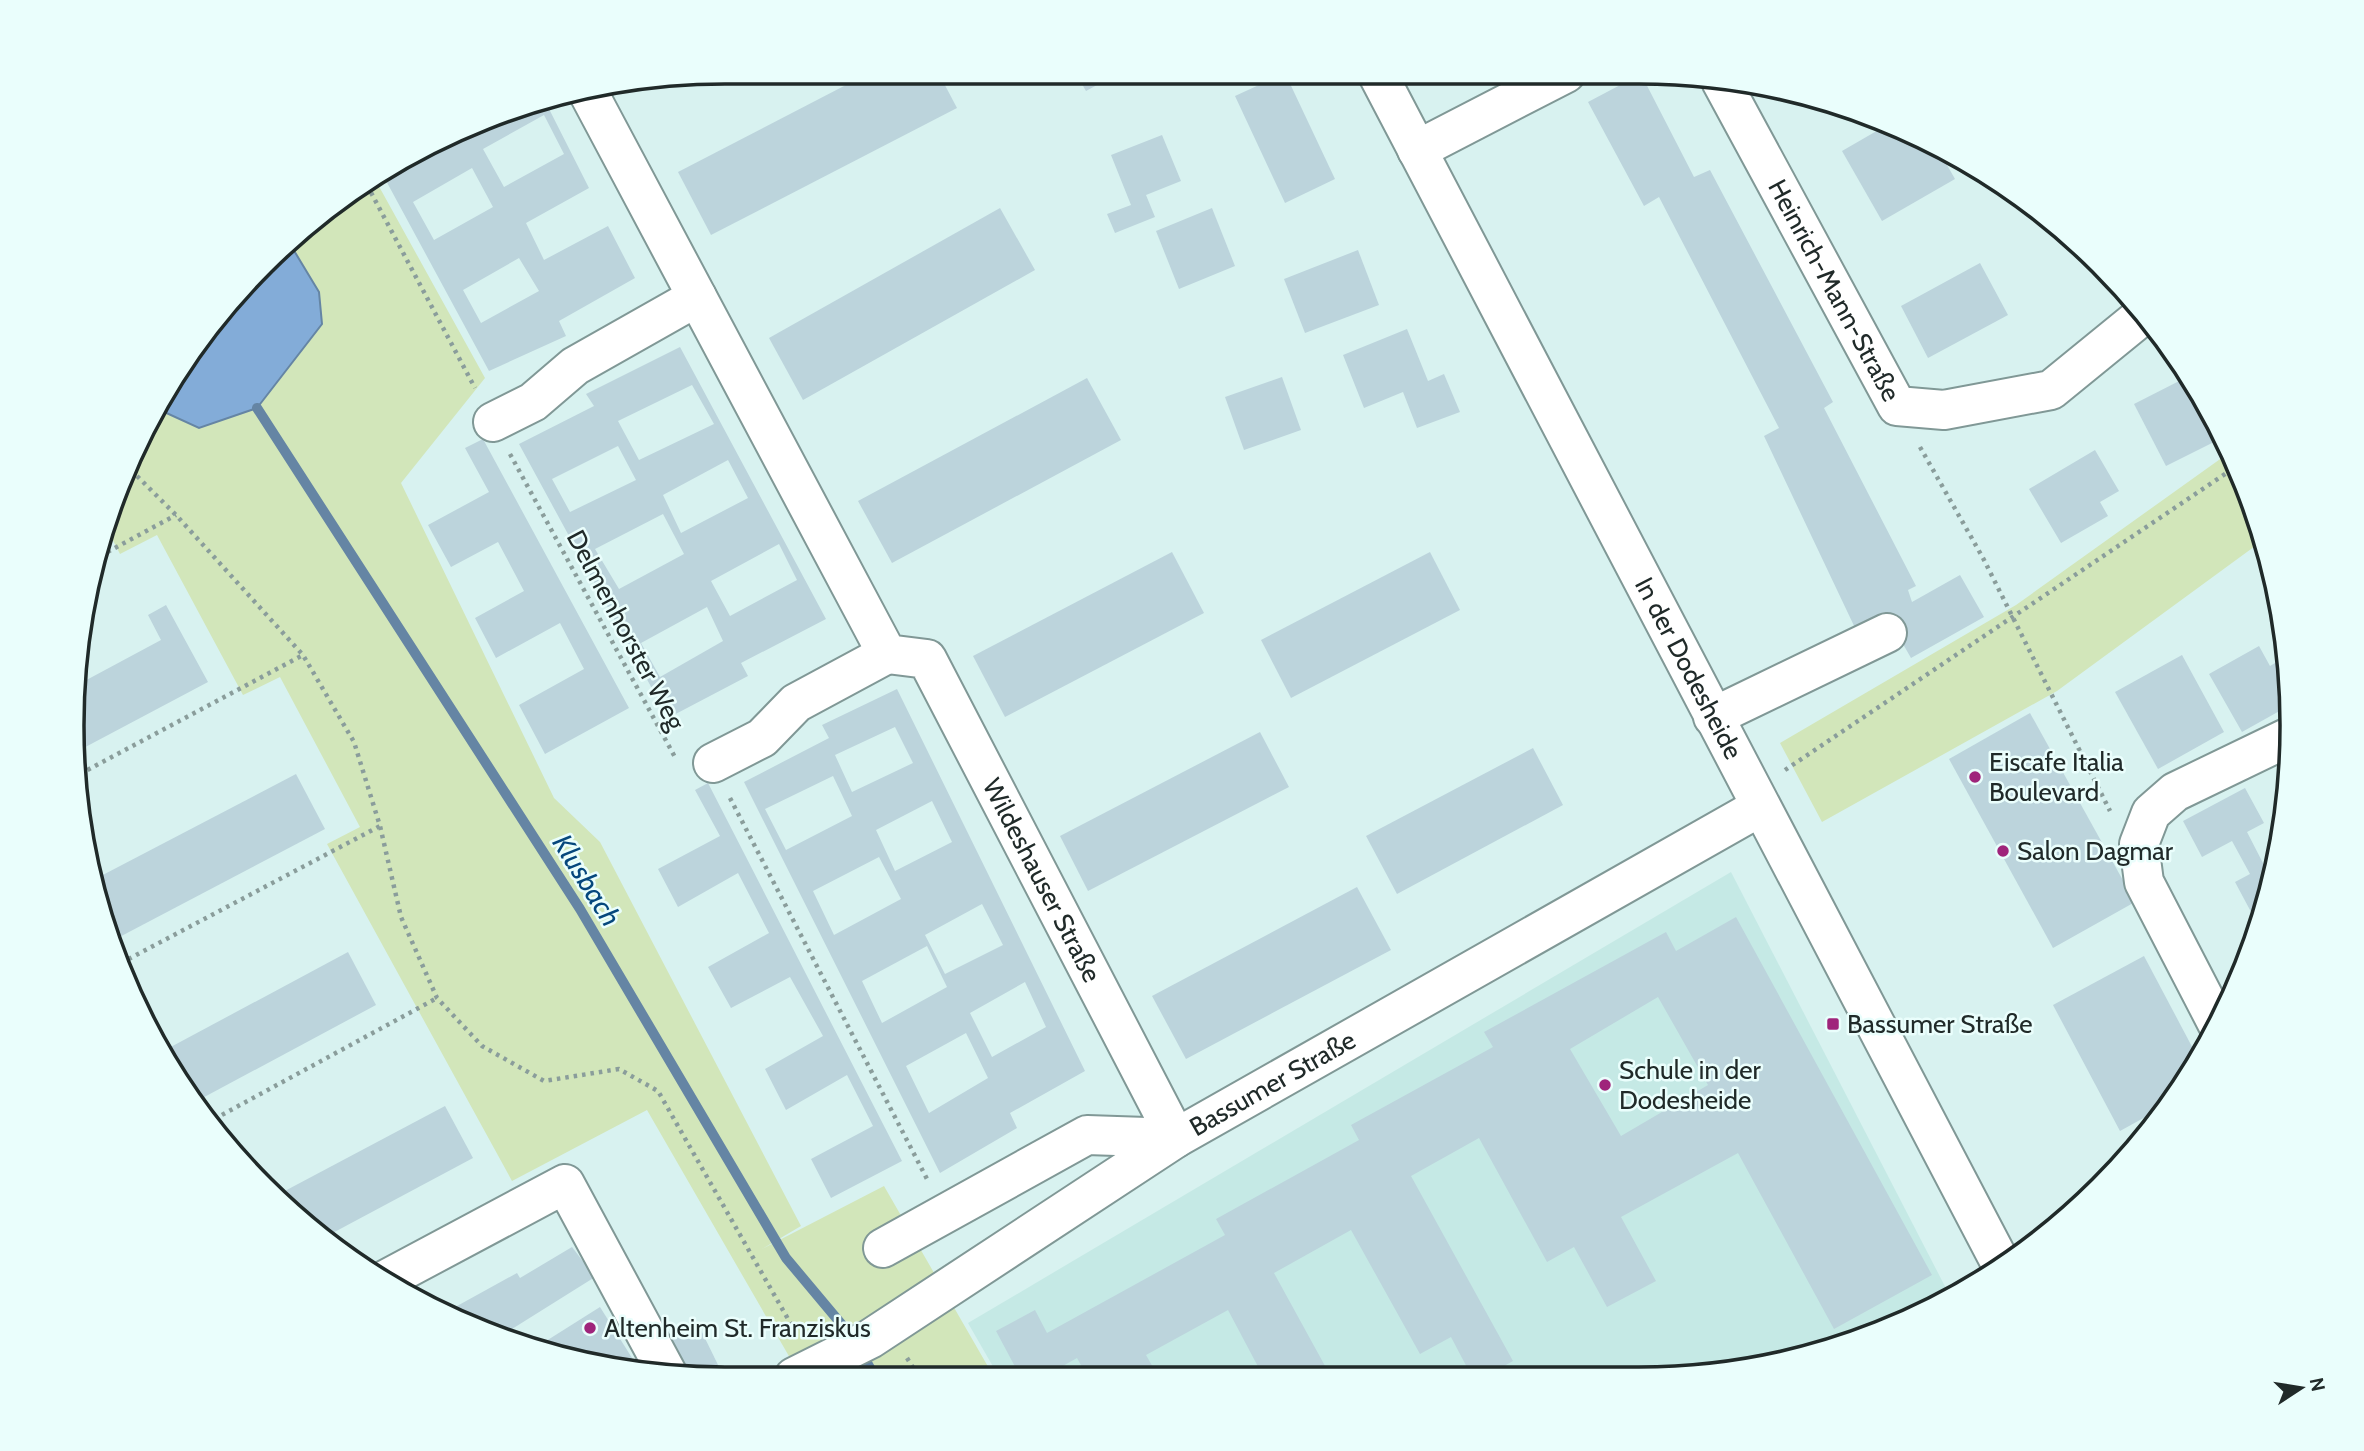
<svg xmlns="http://www.w3.org/2000/svg" width="2364" height="1451" font-family="Cabin,sans-serif">
	<rect width="100%" height="100%" fill="#d8f2f0"/>
	<path fill="#c5e9e5" d="M1731 872 1951 1298 1849 1344 1723 1374 999 1377 968 1323Z"/>
	<g fill="#d2e6ba">
		<path d="M376 181 485 378 401 483 554 798 600 842 801 1226 762 1249 884 1186 994 1377H801L647 1110 512 1181 327 844 360 827 280 677 243 695 157 535 120 554 105 525 106 516 207 328 328 207Z"/>
		<path d="M2230 452 2243 476 2262 541 2057 691 1822 822 1780 743 2016 605Z"/>
	</g>
	<path fill="#83acd8" stroke="#6585a4" stroke-width="2" d="M290 244 319 292 322 324 257 408 199 428 162 411 207 328Z"/>
	<g fill="none" stroke-linecap="round" stroke-linejoin="round">
		<g stroke="#6585a4" stroke-width="10">
			<path d="M257 408 580 909 786 1258 853 1338"/>
			<path d="M861 1352 875 1377"/>
		</g>
	</g>
	<g fill="#bcd4dc" fill-rule="evenodd">
		<path d="M871 72H938L957 108 711 235 678 172Z"/>
		<path d="M1075 72H1121L1086 91Z"/>
		<path d="M1285 73 1335 179 1285 203 1235 96Z"/>
		<path d="M1641 74 1694 177 1710 170 1833 402 1824 408 1916 586 1908 590 1912 602 1960 575 1984 617 1911 658 1887 616 1856 630 1764 436 1779 428 1659 197 1644 206 1588 102Z"/>
		<path d="M545 101 589 188 526 223 544 260 608 226 635 278 559 321 566 336 489 371 384 177 516 106ZM544 115 564 154 504 187 483 149ZM472 168 493 207 434 240 413 202ZM519 258 539 291 481 323 463 290Z"/>
		<path d="M1887 125 1939 151 1955 179 1882 221 1842 151Z"/>
		<path d="M1162 135 1181 181 1146 195 1155 217 1115 233 1107 214 1131 205 1111 155Z"/>
		<path d="M1000 208 1035 270 803 400 769 338Z"/>
		<path d="M1212 208 1235 266 1179 289 1156 231Z"/>
		<path d="M1358 250 1379 305 1305 333 1284 279Z"/>
		<path d="M1980 263 2008 315 1928 358 1901 306Z"/>
		<path d="M1407 329 1428 381 1444 374 1460 412 1417 428 1403 392 1364 408 1343 355Z"/>
		<path d="M680 347 826 619 741 663 748 676 668 718 519 444 594 406 586 394ZM692 385 714 424 639 460 618 421ZM618 446 636 480 570 512 552 479ZM728 460 748 498 681 533 663 495ZM663 514 684 554 619 589 595 549ZM779 544 797 580 730 616 711 581ZM707 607 723 641 660 677 641 643Z"/>
		<path d="M2189 376 2222 438 2166 466 2134 404Z"/>
		<path d="M1282 377 1301 430 1244 450 1225 397Z"/>
		<path d="M1087 378 1121 440 892 563 858 501Z"/>
		<path d="M483 439 629 708 545 754 519 705 584 669 560 623 496 658 475 618 524 591 498 542 451 567 428 525 489 492 465 448Z"/>
		<path d="M2095 450 2119 491 2100 502 2108 516 2061 543 2029 489Z"/>
		<path d="M1172 552 1204 613 1005 717 973 656Z"/>
		<path d="M1430 552 1460 610 1291 698 1261 640Z"/>
		<path d="M166 605 208 682 76 752 72 726 79 684 161 640 148 615Z"/>
		<path d="M2259 646 2270 666 2285 657 2290 705 2242 732 2209 674Z"/>
		<path d="M2182 655 2224 732 2158 769 2115 692Z"/>
		<path d="M897 689 1085 1071 1010 1113 1017 1128 940 1173 744 782 829 738 822 725ZM895 727 913 763 852 792 835 755ZM833 776 852 816 786 850 765 809ZM932 801 952 842 895 871 876 830ZM879 857 901 899 834 935 813 891ZM982 904 1003 945 945 974 925 935ZM927 946 947 987 882 1023 862 981ZM1025 982 1046 1027 992 1057 970 1013ZM966 1033 988 1078 929 1113 906 1066Z"/>
		<path d="M2030 713 2135 902 2053 948 1949 759Z"/>
		<path d="M1260 732 1289 787 1088 891 1060 836Z"/>
		<path d="M1533 748 1563 805 1397 894 1366 836Z"/>
		<path d="M296 774 325 829 110 942 97 878Z"/>
		<path d="M708 783 902 1161 831 1198 811 1159 873 1126 847 1075 786 1110 765 1069 823 1036 790 977 731 1008 708 967 769 933 738 873 678 907 658 869 720 836 695 790Z"/>
		<path d="M2245 788 2264 823 2247 832 2265 867 2277 861 2258 925 2235 882 2250 874 2232 841 2202 857 2183 821Z"/>
		<path d="M1357 887 1391 950 1186 1059 1152 996Z"/>
		<path d="M1736 917 1932 1275 1834 1329 1738 1153 1621 1217 1656 1281 1607 1307 1574 1247 1547 1262 1479 1138 1411 1176 1513 1361 1488 1375H1471L1451 1337 1420 1354 1351 1230 1274 1273 1330 1375 1263 1376 1228 1310 1146 1355 1158 1376H1087L1077 1358 1045 1376H1020L996 1331 1035 1310 1047 1333 1225 1235 1216 1219 1359 1140 1351 1125 1493 1047 1484 1032 1666 932 1676 951ZM1658 997 1708 1085 1621 1136 1570 1049Z"/>
		<path d="M348 952 376 1005 195 1102 167 1049Z"/>
		<path d="M2144 956 2198 1058 2182 1089 2169 1104 2120 1131 2053 1005Z"/>
		<path d="M445 1106 473 1158 327 1236 281 1193Z"/>
		<path d="M572 1247 595 1277 499 1337 448 1311 517 1273 520 1278Z"/>
		<path d="M600 1307 639 1369 535 1348Z"/>
		<path d="M699 1326 721 1371 708 1378H683L665 1342Z"/>
	</g>
	<g fill="none" stroke-linecap="round" stroke-linejoin="round">
		<defs>
			<g id="minor">
				<path id="s1" d="M1377 73 2001 1264"/>
				<path id="s2" d="M1721 81 1897 406 1944 410 2051 390 2143 315"/>
				<path id="s3" d="M589 94 887 654 927 659 1176 1138 1087 1135 883 1248"/>
				<path d="M1417 150 1566 73"/>
				<path d="M493 422 533 402 575 366 697 297"/>
				<path d="M1713 717 1887 633"/>
				<path d="M713 763 762 738 796 703 887 654"/>
				<path d="M2217 1023 2144 882 2139 844 2151 813 2175 792 2291 736"/>
				<path d="M385 1280 565 1184 668 1375"/>
				<path id="s4" d="M794 1377 870 1339 1176 1138 1760 807"/>
			</g>
		</defs>
		<use href="#minor" stroke="#809896" stroke-width="42"/>
		<g stroke="#8a9d9b" stroke-width="4.5" stroke-dasharray="3.5 5" stroke-linecap="butt">
			<path d="M367 185 475 388"/>
			<path d="M1920 447 1983 558 2110 811"/>
			<path d="M510 454 676 759"/>
			<path d="M131 470 176 515 303 655 354 742 380 826 401 917 437 998 482 1046 544 1081 619 1069 658 1091 796 1333"/>
			<path d="M100 556 176 515"/>
			<path d="M1785 770 2237 466"/>
			<path d="M80 774 303 655"/>
			<path d="M730 798 927 1179"/>
			<path d="M121 963 380 826"/>
			<path d="M207 1123 437 998"/>
			<path d="M907 1358 919 1377"/>
		</g>
		<use href="#minor" stroke="#fff" stroke-width="38"/>
	</g>
	<g fill="#9f247b" stroke="#eafefc" stroke-width="2.5">
		<circle cx="1975" cy="777" r="7"/>
		<circle cx="2003" cy="851" r="7"/>
		<rect x="1826" y="1017" width="14" height="14" rx="3.5"/>
		<circle cx="1605" cy="1085" r="7"/>
		<circle cx="590" cy="1328" r="7"/>
	</g>
	<g text-anchor="middle" stroke-width="5" stroke-linejoin="round" paint-order="stroke">
		<g font-size="26" fill="#202a29" stroke="#eafefc">
			<text dy="9" stroke="none"><textPath href="#s2" startOffset="238">Heinrich-Mann-Straße</textPath></text>
			<text transform="translate(626 630) rotate(62)" y="9">Delmenhorster Weg</text>
			<text dy="9" stroke="none"><textPath href="#s1" startOffset="672">In der Dodesheide</textPath></text>
			<text dy="9" stroke="none"><textPath href="#s3" startOffset="924">Wildeshauser Straße</textPath></text>
			<text dy="9" stroke="none"><textPath href="#s4" startOffset="562">Bassumer Straße</textPath></text>
		</g>
		<g font-size="26" fill="#202a29" stroke="#eafefc" text-anchor="start">
			<text x="1989" y="771">Eiscafe Italia<tspan x="1989" dy="30">Boulevard</tspan></text>
			<text x="2017" y="860">Salon Dagmar</text>
			<text x="1847" y="1033">Bassumer Straße</text>
			<text x="1619" y="1079">Schule in der<tspan x="1619" dy="30">Dodesheide</tspan></text>
			<text x="604" y="1337">Altenheim St. Franziskus</text>
		</g>
		<g font-size="28" font-style="italic" fill="#05477c" stroke="#eafefc">
			<text transform="translate(587 880) rotate(58)" y="10">Klusbach</text>
		</g>
	</g>
	<path d="M0 0H2364V1451H0ZM725 84H1639A641 641 0 0 1 2280 725V726A641 641 0 0 1 1639 1367H725A641 641 0 0 1 84 726V725A641 641 0 0 1 725 84Z" fill="#eafefc" fill-rule="evenodd"/>
	<path fill="none" stroke="#202a29" stroke-width="3.5" d="M725 84H1639A641 641 0 0 1 2280 725V726A641 641 0 0 1 1639 1367H725A641 641 0 0 1 84 726V725A641 641 0 0 1 725 84Z"/>
	<g transform="translate(2301 1388) rotate(78)" stroke="#eafefc" stroke-width="5" paint-order="stroke">
	<path d="M0-5L12 26L0 18L-12 26Z" fill="#202a29"/>
	<text y="-10" font-size="19" font-weight="bold" text-anchor="middle" fill="#202a29">N</text>
	</g>
</svg>
